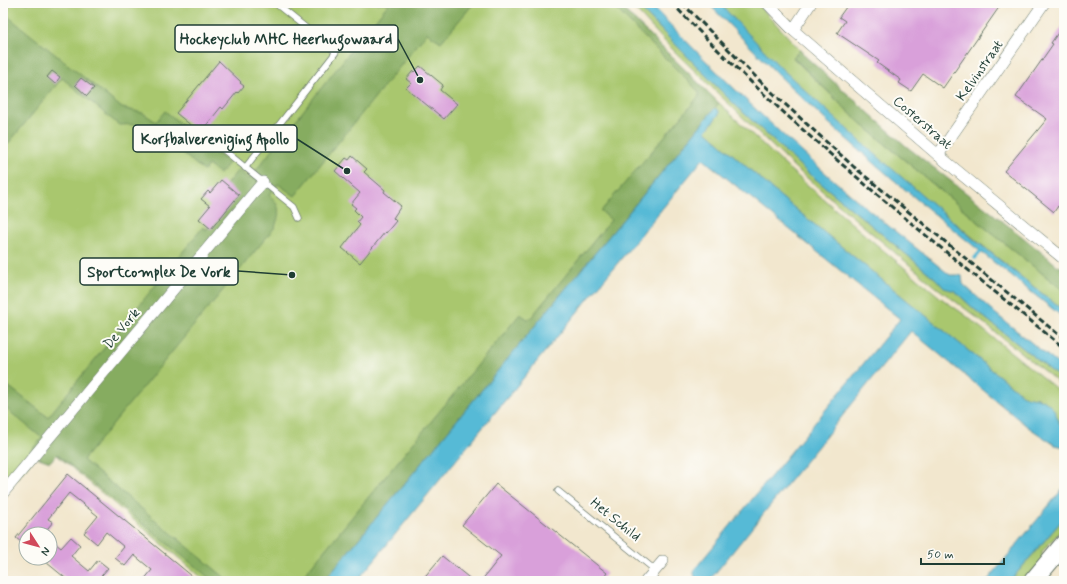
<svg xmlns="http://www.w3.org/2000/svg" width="1067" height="584" font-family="Mynerve,sans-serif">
	<rect width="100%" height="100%" fill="#fdfcf7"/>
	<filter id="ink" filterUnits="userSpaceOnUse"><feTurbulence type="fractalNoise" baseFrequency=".025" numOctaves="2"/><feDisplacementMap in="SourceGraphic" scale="8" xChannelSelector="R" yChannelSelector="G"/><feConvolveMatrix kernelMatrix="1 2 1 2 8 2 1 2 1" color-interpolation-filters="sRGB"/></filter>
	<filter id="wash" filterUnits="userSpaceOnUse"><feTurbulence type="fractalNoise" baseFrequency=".012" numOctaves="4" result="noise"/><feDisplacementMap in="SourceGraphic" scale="16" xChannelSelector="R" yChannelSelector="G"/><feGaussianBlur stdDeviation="0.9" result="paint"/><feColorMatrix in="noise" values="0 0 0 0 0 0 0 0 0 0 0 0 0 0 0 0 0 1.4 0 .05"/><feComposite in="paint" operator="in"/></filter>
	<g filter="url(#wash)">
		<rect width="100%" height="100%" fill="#f2e7ce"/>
		<g fill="#a9c76e" stroke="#648251">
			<path d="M3 3H617L718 104 719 103 789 169 865 235 941 298 965 315 1064 395V428L1058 423 1055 411 1039 398 1026 397 1020 393 781 197 706 131 719 114 329 581H206L45 445 3 495Z"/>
			<path d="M629 3H635L731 101 806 171 936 279 944 287 955 291 974 309 1064 381V387L971 313 936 287 868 230 793 166 670 47Z"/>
			<path d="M719 3H757L800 50 793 58 859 122 988 230 1064 291V311C967 234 871 155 782 69 760 48 740 25 719 3Z"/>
			<path d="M1064 518V527L1041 553 1047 558 1028 581H1010Z"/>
		</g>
		<g fill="#86ac61" stroke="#52744a">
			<path d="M3 3H10L6 15 122 108 143 113 156 122 165 111 229 163 220 174 208 165 204 171C185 156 158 129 135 125 130 124 124 125 119 125L62 78 3 150Z"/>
			<path d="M389 3H474L441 42 427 33 295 196 278 184 269 195C281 205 280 213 275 227L83 460 229 581H213L57 454 50 462 28 454 42 438 3 406V382L48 417 203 227 206 230 235 194 225 186 238 170 249 179Z"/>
			<path d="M610 3H617L719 103 324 581H299L520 314 529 320 611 220 601 211 699 96V92Z"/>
			<path d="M800 50 806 57 906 146 1024 238 1058 266 1064 268V291L988 230 859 122 793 57Z"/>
		</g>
		<g fill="#57bad6" stroke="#3b7c85">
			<path d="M635 3H649C707 63 767 122 830 177 869 211 910 243 950 275H959L962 276 963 284 996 314 1064 369V381L974 309 955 291 944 288 936 279 806 171 731 101Z"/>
			<path d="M708 3H719L781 68 860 141 972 238 1064 311V318C992 261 920 204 851 143 801 99 754 51 708 3Z"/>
			<path d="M715 108 719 111V114L706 131 781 197 1020 393C1028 399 1038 396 1046 402 1049 405 1054 408 1055 412 1059 419 1057 423 1064 428V447L1055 445 1028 427 911 331 709 581H698C694 578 694 574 694 570L900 319 703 159 357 581H324Z"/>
			<path d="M1064 487V518L1010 581H987Z"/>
		</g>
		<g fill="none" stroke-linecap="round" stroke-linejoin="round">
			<path stroke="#57bad6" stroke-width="3.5" d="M975 258 982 250"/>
		</g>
		<g id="blocks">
			<g fill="#d9a0da">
				<path d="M849 3H1002L943 88 923 74 911 91 899 83 901 80 877 63 879 61 837 33 845 21 839 17Z"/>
				<path d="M1064 24V211L1058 206 1054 212 1004 171 1047 119 1016 97 1053 44 1051 43Z"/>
				<path d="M219 61 241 82 240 83 244 86 238 93 237 92 223 109 221 107 200 133 176 113Z"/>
				<path d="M420 66 443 85 440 90 457 104 444 119 406 88 411 83 406 79 413 71 414 72Z"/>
				<path d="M52 71 60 77 55 84 47 77Z"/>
				<path d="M81 78 94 88 87 96 75 85Z"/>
				<path d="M352 156 367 169 364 172 385 190 384 192 401 206 393 218 396 221 386 233 385 232 360 263 342 248 360 225 357 222 361 217 354 210 356 208 351 204 360 193 335 171 346 158 349 160Z"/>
				<path d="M221 180 239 195 211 229 199 219 210 206 201 199 208 191 210 193Z"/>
				<path d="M68 474 198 581H143L152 570 134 555 125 566 115 558 124 547 106 532 97 544 84 533 98 516 69 493 48 519 53 522 43 534H26V546L16 538Z"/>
				<path d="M496 484 607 573 601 581H481L501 556 462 525Z"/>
				<path d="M71 537 80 545 71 556 89 571 98 560 108 568 97 581H69L41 558H50V539L61 548Z"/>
				<path d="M442 556 473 581H421Z"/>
			</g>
		</g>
	</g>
	<g filter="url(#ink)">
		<use href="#blocks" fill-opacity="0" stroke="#69786a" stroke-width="1"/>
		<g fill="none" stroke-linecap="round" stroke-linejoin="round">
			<defs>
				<g id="lane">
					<path d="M209 138 294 207 299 218"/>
					<path d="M245 168 336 52 275 3"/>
					<path d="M558 491 655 570"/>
				</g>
				<g id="street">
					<path d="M767 3 793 30 938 155 1064 259"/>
					<path d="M793 30 811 3"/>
					<path d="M938 155 1044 3"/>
					<path d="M3 493 263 182"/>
					<path d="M646 581 663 561"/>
				</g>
				<path id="primary" d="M1033 581 1064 544"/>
			</defs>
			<use href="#lane" stroke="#69786a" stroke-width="7"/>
			<use href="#street" stroke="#69786a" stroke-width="12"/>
			<use href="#primary" stroke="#69786a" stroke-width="20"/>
			<use href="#lane" stroke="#fff" stroke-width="5.5"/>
			<use href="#street" stroke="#fff" stroke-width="11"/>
			<use href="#primary" stroke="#fff" stroke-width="18"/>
			<g stroke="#1f3d34" stroke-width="3" stroke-dasharray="6 3" stroke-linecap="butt">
				<path d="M672 3C792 130 929 238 1064 348"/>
				<path d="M682 3 763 84 854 167 1064 339"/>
			</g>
		</g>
	</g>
	<g text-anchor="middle" stroke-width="4" stroke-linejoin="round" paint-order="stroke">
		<g font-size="14" fill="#1f3d34" stroke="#fdfcf7">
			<text transform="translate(979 70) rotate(-55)" y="5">Kelvinstraat</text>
			<text transform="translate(923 122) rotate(41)" y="5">Costerstraat</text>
			<text transform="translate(121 328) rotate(-50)" y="5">De Vork</text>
			<text transform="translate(616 519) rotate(39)" y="5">Het Schild</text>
		</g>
	</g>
	<path fill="none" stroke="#1f3d34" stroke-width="1.5" d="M420 80L398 39M347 171L297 139M292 275L238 271"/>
	<g fill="#1f3d34" stroke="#fdfcf7" stroke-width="1.5">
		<circle cx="420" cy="80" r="4"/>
		<circle cx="347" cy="171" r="4"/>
		<circle cx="292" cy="275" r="4"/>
	</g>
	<g fill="#fdfcf7" stroke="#1f3d34" stroke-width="1.5">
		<rect x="175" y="25" width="223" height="27" rx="4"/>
		<rect x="133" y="125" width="164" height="27" rx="4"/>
		<rect x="80" y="258" width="158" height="27" rx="4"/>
	</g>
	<g font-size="15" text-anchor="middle" font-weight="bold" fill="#1f3d34">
		<text x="286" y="44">Hockeyclub MHC Heerhugowaard</text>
		<text x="215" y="144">Korfbalvereniging Apollo</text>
		<text x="159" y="277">Sportcomplex De Vork</text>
	</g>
	<rect width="1067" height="584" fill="none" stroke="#fdfcf7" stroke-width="16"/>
	<g transform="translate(38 546) rotate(126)"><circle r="19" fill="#fdfcf7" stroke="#a4b0a9"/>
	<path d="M0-3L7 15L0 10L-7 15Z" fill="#d1495b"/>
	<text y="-6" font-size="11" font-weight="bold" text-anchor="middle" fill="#1f3d34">N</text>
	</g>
	<path d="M921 558v6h83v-6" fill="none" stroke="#1f3d34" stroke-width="2"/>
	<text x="927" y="558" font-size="12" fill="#1f3d34" stroke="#fdfcf7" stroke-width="3" paint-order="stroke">50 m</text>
</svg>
